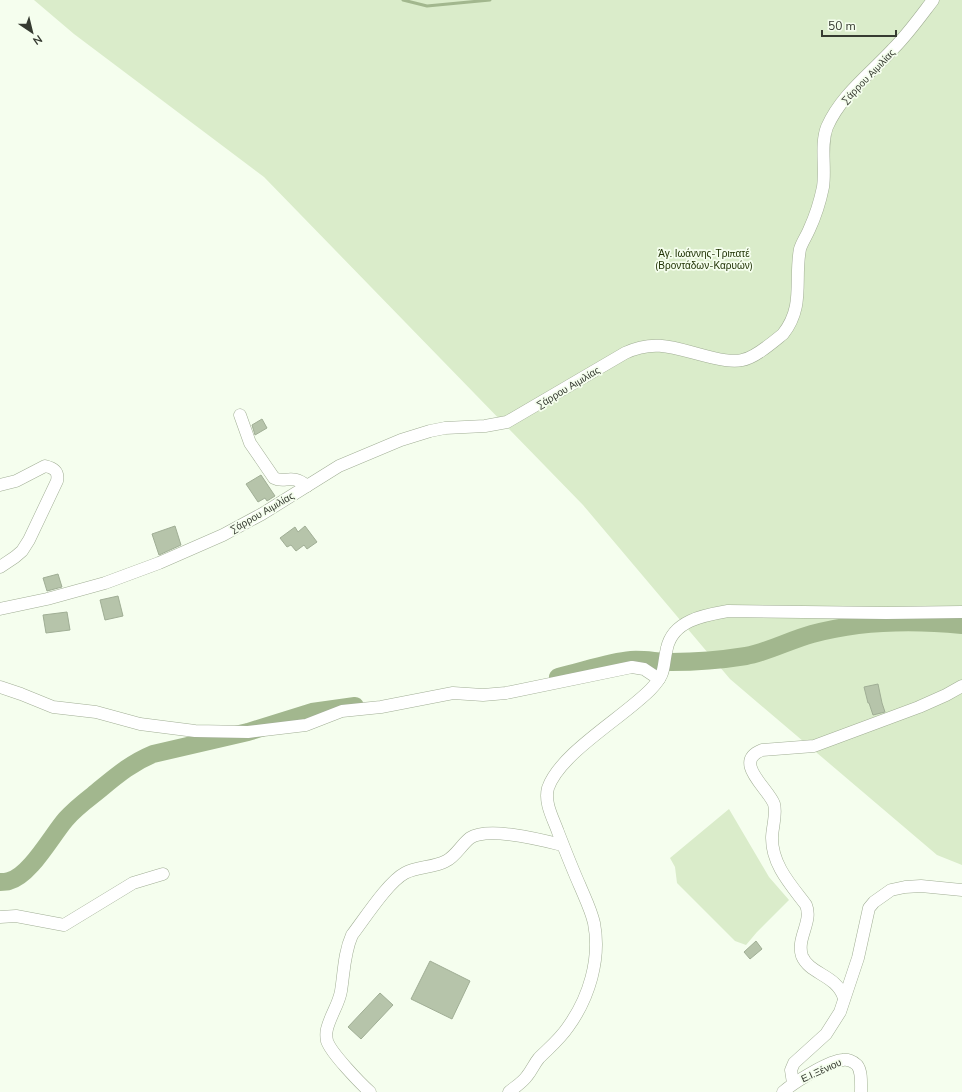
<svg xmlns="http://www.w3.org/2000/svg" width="962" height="1092" font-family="'Nunito Sans',sans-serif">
	<rect width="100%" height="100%" fill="#f5feee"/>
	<g fill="#daecca">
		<path d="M34 0H962V865L937 855 730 679 583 505 264 177 74 34Z"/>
		<path d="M729 809 769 877 789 900 757 932 746 945 735 941 677 883 675 867 670 858Z"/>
	</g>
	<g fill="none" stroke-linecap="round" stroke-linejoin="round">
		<path stroke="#a2b78e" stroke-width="3" d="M403 0 427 6 490 0"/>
		<g stroke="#a2b78e" stroke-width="18">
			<path d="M558 677C581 672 608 662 631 660 644 659 658 662 671 662 696 662 721 660 746 656 768 652 790 640 812 634 860 621 912 620 962 625"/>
			<path d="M0 882C3 882 6 882 9 881 30 876 52 835 66 819 74 810 84 802 93 795 114 778 129 764 153 754L248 732 312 712 355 706"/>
		</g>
	</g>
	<g fill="#b6c4aa" stroke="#a0ae95">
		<path d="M262 419 267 428 255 435 252 425Z"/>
		<path d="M261 475 275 496 267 501 265 498 258 502 246 484Z"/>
		<path d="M175 526 181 545 159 555 152 534Z"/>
		<path d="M305 526 317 542 307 549 304 545 296 551 291 545 287 547 280 538 295 527 298 532Z"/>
		<path d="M58 574 62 587 47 591 43 578Z"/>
		<path d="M118 596 123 616 105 620 100 600Z"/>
		<path d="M67 612 70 630 46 633 43 615Z"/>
		<path d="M878 684 882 703 885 712 873 715 869 703H868L864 687Z"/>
		<path d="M756 941 762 949 750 959 744 952Z"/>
		<path d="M430 961 470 981 452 1019 411 999Z"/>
		<path d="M380 993 393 1005 361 1039 348 1027Z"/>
	</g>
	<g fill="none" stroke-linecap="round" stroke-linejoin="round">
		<defs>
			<g id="minor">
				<path d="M240 415 250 443 274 478C285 484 291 473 307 486"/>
				<path d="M0 485 16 481 45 466C54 468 59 471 57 481L29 540 22 551 15 557 0 567"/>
				<path d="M0 609 47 599 105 583 159 563 223 535 262 514 339 466 401 440 430 431 445 428 485 426 507 422 625 353C658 337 681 351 714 358 723 360 733 362 742 360 755 358 773 342 783 334 805 306 794 280 800 249 802 242 806 237 809 230 815 217 820 202 823 187 826 168 820 145 827 127 841 95 870 74 893 49 908 34 920 17 933 0"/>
				<path d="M0 687 21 694 53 707 96 712 140 724 195 731 248 732 306 725 342 711 381 707 453 693 483 695 506 693 632 667 644 669 659 679"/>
				<path d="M0 917 16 916 64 925 133 883 163 874"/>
				<path d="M844 998C836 974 810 975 802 956 796 938 813 922 806 905 791 885 772 865 772 838 772 828 777 814 774 804 768 788 732 762 762 750L814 746 919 707 946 695 962 686"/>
				<path d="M793 1083 791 1070 794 1063 826 1034 840 1012 858 958 869 908 874 902 891 890 905 887 921 886 962 890"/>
				<path d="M370 1092C360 1083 331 1053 327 1041 326 1036 326 1033 327 1029 330 1016 339 1004 341 991 344 972 344 953 352 935 365 918 388 882 405 873 418 866 433 868 446 861 456 856 461 845 470 838 488 826 542 840 562 845"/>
				<path d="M509 1092C515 1087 523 1082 527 1076 532 1070 534 1064 539 1058 549 1048 560 1039 568 1027 589 998 601 959 594 923 591 910 585 898 580 886 572 868 565 850 558 832 553 818 544 803 548 788 560 753 624 717 651 689 667 672 662 668 667 648 673 620 705 615 728 611L886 613 962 612"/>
				<path d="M783 1092C793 1083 830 1060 843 1060 847 1059 853 1061 857 1065 862 1071 861 1084 861 1092"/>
			</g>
		</defs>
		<use href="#minor" stroke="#a1ae95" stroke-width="13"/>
		<use href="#minor" stroke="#fff" stroke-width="12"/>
	</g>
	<g text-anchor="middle" stroke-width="3.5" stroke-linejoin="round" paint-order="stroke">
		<g font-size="10" fill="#363b31" stroke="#f5feee">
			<text transform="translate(868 76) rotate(-46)" y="4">Σάρρου Αιμιλίας</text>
			<text transform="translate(568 387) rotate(-31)" y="4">Σάρρου Αιμιλίας</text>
			<text transform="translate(262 512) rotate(-30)" y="4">Σάρρου Αιμιλίας</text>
			<text transform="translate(821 1070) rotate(-24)" y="4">Ε.Ι.Ξένιου</text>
		</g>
		<g font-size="10" fill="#203305" stroke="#f5feee">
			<text x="704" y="257">Άγ. Ιωάννης-Τριπατέ<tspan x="704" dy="12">(Βροντάδων-Καρυών)</tspan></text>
		</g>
	</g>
	<g transform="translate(32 32) rotate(145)" stroke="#f5feee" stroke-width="3" paint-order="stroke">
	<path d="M0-3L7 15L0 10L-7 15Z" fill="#363b31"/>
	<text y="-6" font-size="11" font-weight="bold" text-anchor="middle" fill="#363b31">N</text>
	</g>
	<path d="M822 30v6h74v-6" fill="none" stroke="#363b31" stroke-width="2"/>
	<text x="828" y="30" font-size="12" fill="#363b31" stroke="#f5feee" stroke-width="3" paint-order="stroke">50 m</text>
</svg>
